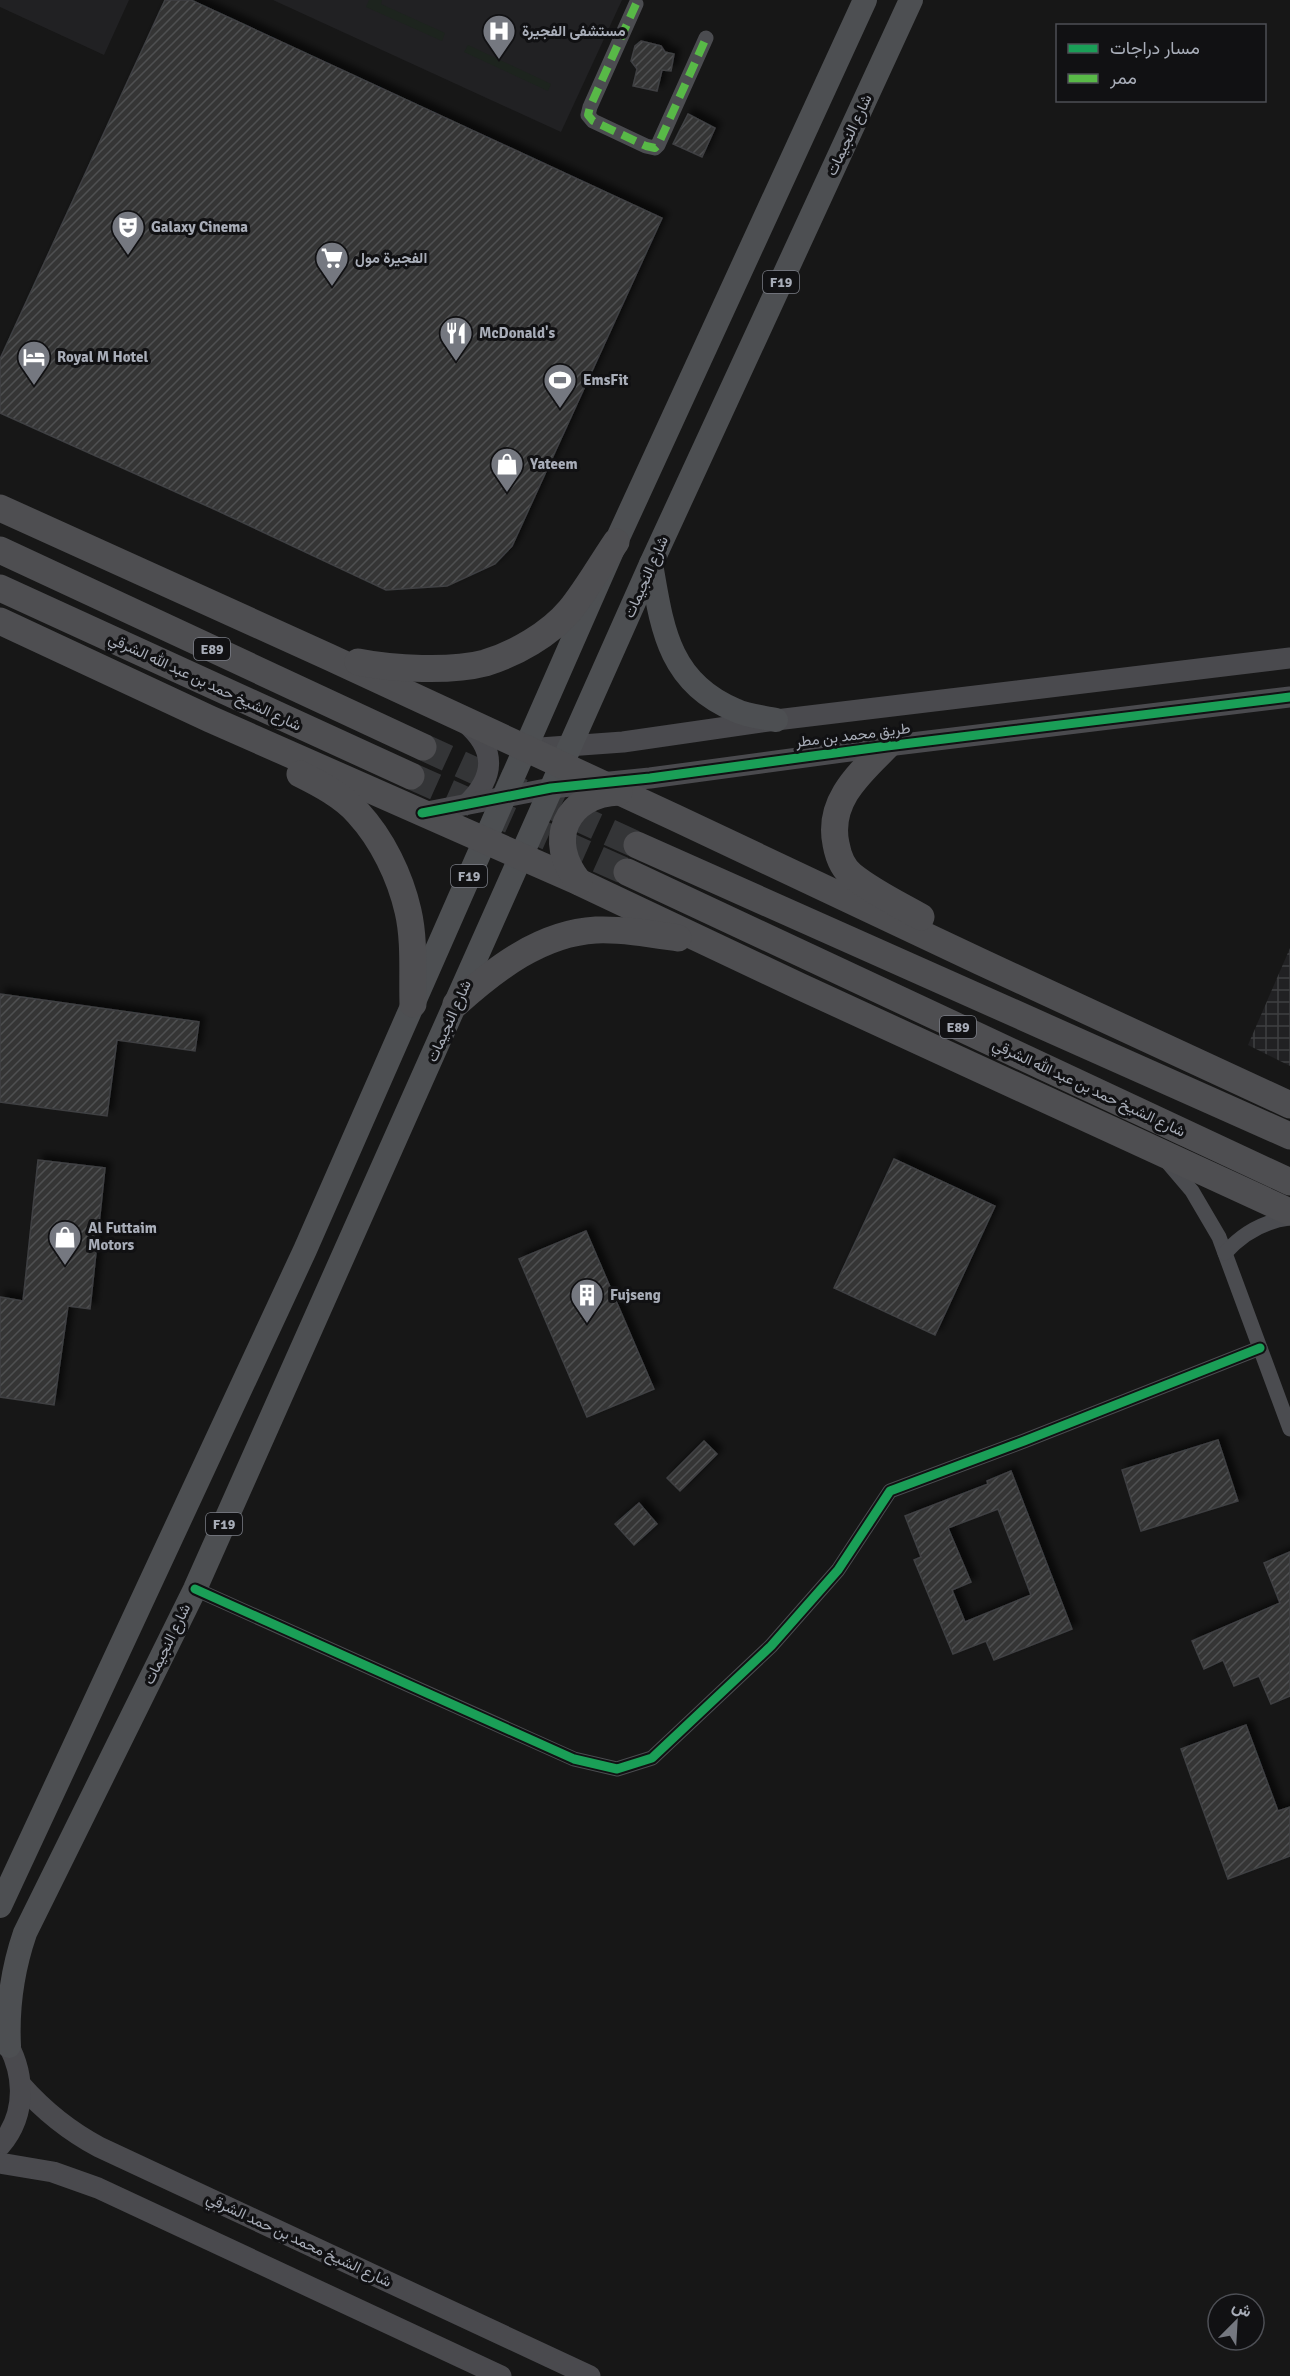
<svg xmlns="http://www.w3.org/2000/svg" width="1290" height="2376" font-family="Signika,Vazirmatn,sans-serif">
	<defs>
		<pattern id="industrial-grid" width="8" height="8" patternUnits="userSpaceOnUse" patternTransform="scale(1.5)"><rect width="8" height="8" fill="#212123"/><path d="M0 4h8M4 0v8" fill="none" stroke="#3e3f41"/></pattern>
		<pattern id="building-hatch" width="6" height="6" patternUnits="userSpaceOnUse" patternTransform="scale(1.5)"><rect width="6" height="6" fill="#353536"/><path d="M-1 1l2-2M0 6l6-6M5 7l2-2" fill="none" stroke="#4f5051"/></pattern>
		<filter id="shadow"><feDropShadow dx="5.5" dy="-5.5" stdDeviation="3" flood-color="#0009"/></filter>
	</defs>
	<rect width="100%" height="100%" fill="#171717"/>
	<g fill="#212123">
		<path d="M0 0H129L104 55 0 7Z"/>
		<path d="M273 0H622L561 132Z"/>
	</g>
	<path fill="url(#industrial-grid)" d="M1290 948V1066L1248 1045Z"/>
	<g fill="#1d241e">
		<path d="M369 0H382L381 4 445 33 442 41 366 7Z"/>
		<path d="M468 45 551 84 548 91 464 52Z"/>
	</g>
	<g fill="url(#building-hatch)" stroke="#3f4043" stroke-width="1.5" fill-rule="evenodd" filter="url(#shadow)">
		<path d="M165 0H191L662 218 512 546 495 564 447 586 386 590 216 510 0 413V359Z"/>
		<path d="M641 41 661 46 665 52 674 54 671 71 662 70 657 91 633 86 637 69 631 61 635 46Z"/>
		<path d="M688 114 715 128 702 157 673 144Z"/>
		<path d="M0 994 199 1022 195 1051 117 1040 107 1116 0 1102Z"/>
		<path d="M894 1159 995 1206 935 1335 834 1288Z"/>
		<path d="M38 1160 105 1168 90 1309 68 1306 54 1405 0 1397V1297L23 1301Z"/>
		<path d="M586 1231 654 1389 587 1417 519 1259Z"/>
		<path d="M1218 1440 1238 1501 1141 1531 1122 1470Z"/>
		<path d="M704 1441 717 1454 680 1491 667 1478Z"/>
		<path d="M1011 1471 1072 1629 994 1660 986 1641 953 1654 914 1560 921 1557 905 1516 988 1484 987 1481ZM998 1509 1031 1595 965 1622 952 1590 971 1582 948 1528Z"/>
		<path d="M639 1503 657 1524 634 1545 615 1524Z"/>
		<path d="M1290 1552V1696L1271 1704 1259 1676 1234 1686 1223 1660 1204 1669 1192 1641 1280 1603 1264 1563Z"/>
		<path d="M1246 1725 1278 1811 1290 1807V1856L1228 1879 1181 1749Z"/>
	</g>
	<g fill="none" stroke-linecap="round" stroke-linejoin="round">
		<g stroke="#343537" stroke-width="27" stroke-dasharray="27 14" stroke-linecap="butt">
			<path d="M423 747 637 845"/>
			<path d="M411 776 627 872"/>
		</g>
		<g stroke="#4b4c50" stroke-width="15">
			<path d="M636 4 590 107 588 115 593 121 646 146 655 148 658 145 706 38"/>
			<path d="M1169 1164 1192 1191 1219 1237 1290 1429"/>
			<path d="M1225 1253C1243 1233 1264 1221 1290 1218"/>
			<path d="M195 1589 574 1759 617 1769 652 1758 771 1646 838 1570 890 1491 1024 1441 1260 1348"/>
		</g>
		<g stroke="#4a4a4e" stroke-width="21">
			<path d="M466 723C497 750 495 777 467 804"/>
			<path d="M526 749 623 742 776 720 1290 658"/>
			<path d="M422 813 551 788 650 778 887 746 1290 697"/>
			<path d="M21 2085C44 2111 69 2131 99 2147L590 2376"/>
			<path d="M0 2146C29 2112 25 2068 1 2033"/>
			<path d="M0 2163 53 2172 98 2188 501 2376"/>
		</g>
		<g stroke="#4d4f52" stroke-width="24">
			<path d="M651 564C662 627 668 682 735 710 747 716 762 717 776 720"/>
			<path d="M0 1906 305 1250 616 542 865 0"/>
			<path d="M9 2046C7 2006 12 1971 25 1933L195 1589 651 564 911 0"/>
		</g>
		<g stroke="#4e4e51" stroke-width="27">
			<path d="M0 508 329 657 676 818 979 961 1290 1105"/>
			<path d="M0 550 423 747"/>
			<path d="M0 588 411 776"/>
			<path d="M0 621 210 719 579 882 799 986 1290 1212"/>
			<path d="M358 662C393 669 451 672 485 663 515 654 550 634 570 610 587 589 601 564 616 542"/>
			<path d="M887 746C860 773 827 801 836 844 838 855 843 869 853 876 873 892 898 904 921 917"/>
			<path d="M300 774C320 784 343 796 358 813 382 839 400 876 408 911 415 941 412 974 413 1004"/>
			<path d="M637 845 1290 1136"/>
			<path d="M627 872 1290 1182"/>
			<path d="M579 882C545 841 566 794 619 792"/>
			<path d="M456 1004C495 969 541 933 596 930 623 929 652 934 678 938"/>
		</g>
		<path stroke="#58b947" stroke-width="8" stroke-dasharray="15 8" stroke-linecap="butt" d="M636 4 590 107 588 115 593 121 646 146 655 148 658 145 706 38"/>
		<defs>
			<g id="cycleway">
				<path d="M422 813 551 788 650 778 887 746 1290 697"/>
				<path d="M195 1589 574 1759 617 1769 652 1758 771 1646 838 1570 890 1491 1024 1441 1260 1348"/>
			</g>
		</defs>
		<use href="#cycleway" stroke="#111113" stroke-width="13"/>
		<use href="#cycleway" stroke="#1a9f57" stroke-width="9"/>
	</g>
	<defs>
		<symbol id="hospital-pin" viewBox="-11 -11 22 30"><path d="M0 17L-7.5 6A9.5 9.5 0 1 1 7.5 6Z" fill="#757880" stroke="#111113"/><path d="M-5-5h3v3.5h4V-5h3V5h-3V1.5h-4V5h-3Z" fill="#fff"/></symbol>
		<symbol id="theatre-pin" viewBox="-11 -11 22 30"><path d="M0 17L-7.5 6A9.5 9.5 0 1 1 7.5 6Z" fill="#757880" stroke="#111113"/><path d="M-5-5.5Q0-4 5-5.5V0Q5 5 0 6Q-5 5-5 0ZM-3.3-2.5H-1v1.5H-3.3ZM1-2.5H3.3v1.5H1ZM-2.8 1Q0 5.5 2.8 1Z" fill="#fff"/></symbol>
		<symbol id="supermarket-pin" viewBox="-11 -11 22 30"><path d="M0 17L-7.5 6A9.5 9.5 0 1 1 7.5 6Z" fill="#757880" stroke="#111113"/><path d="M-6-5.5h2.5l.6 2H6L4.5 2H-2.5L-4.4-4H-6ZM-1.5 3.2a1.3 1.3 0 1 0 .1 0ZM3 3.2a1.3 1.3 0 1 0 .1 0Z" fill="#fff"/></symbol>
		<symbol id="restaurant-pin" viewBox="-11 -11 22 30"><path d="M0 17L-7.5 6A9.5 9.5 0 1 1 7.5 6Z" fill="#757880" stroke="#111113"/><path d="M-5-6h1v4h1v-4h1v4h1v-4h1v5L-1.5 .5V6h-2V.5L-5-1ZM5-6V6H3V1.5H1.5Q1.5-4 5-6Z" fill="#fff"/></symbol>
		<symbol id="hotel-pin" viewBox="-11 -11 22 30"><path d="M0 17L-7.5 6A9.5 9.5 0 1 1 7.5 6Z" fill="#757880" stroke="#111113"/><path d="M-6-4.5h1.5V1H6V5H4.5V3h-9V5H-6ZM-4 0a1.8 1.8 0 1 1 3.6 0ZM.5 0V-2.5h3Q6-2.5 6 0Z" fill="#fff"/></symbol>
		<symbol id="stadium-pin" viewBox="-11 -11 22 30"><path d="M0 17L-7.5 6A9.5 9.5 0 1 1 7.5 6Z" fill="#757880" stroke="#111113"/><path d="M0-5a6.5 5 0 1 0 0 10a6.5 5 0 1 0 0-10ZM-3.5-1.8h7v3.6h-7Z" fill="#fff"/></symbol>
		<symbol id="shop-pin" viewBox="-11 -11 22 30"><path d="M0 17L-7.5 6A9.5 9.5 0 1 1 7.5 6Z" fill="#757880" stroke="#111113"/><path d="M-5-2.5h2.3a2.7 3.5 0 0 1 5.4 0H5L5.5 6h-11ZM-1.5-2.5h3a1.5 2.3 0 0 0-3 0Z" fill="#fff"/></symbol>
		<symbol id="building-pin" viewBox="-11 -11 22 30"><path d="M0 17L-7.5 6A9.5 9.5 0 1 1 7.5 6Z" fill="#757880" stroke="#111113"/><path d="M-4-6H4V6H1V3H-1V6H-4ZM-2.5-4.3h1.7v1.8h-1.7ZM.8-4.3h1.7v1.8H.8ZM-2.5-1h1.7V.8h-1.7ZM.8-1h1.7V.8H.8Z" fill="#fff"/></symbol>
	</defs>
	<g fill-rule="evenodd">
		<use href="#hospital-pin" x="480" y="12" width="38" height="52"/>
		<use href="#theatre-pin" x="109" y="208" width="38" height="52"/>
		<use href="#supermarket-pin" x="313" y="239" width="38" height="52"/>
		<use href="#restaurant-pin" x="437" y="314" width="38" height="52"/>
		<use href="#hotel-pin" x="15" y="338" width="38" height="52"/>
		<use href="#stadium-pin" x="541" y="361" width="38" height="52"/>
		<use href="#shop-pin" x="488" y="445" width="38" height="52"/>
		<use href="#shop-pin" x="46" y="1218" width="38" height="52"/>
		<use href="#building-pin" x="568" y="1276" width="38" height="52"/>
	</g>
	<g text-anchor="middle" stroke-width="6" stroke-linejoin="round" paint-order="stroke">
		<g fill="#111113" stroke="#7b7e86" stroke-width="1.5">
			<rect x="763" y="271" width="36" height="22" rx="4.5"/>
			<rect x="194" y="638" width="36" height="22" rx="4.5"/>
			<rect x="451" y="865" width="36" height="22" rx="4.5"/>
			<rect x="940" y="1016" width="36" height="22" rx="4.5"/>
			<rect x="206" y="1513" width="36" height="22" rx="4.5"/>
		</g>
		<g font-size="14" font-weight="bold" fill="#a8adb8">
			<text x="781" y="287">F19</text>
			<text x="212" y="654">E89</text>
			<text x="469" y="881">F19</text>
			<text x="958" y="1032">E89</text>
			<text x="224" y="1529">F19</text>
		</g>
		<g font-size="15" font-weight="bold" fill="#a8adb8" stroke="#111113" text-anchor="start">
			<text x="522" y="36">مستشفى الفجيرة</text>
			<text x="151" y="232">Galaxy Cinema</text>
			<text x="355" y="263">الفجيرة مول</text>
			<text x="479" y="338">McDonald's</text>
			<text x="57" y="362">Royal M Hotel</text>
			<text x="583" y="385">EmsFit</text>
			<text x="530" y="469">Yateem</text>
			<text x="88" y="1233">Al Futtaim<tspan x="88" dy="17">Motors</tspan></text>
			<text x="610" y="1300">Fujseng</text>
		</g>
		<g font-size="15" fill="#a8adb8" stroke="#111113">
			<text transform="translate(849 135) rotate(-65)" y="5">شارع النجيمات</text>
			<text transform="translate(646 577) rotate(-66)" y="5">شارع النجيمات</text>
			<text transform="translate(205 682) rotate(25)" y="5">شارع الشيخ حمد بن عبد الله الشرقي</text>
			<text transform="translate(853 735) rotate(-7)" y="5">طريق محمد بن مطر</text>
			<text transform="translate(449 1021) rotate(-66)" y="5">شارع النجيمات</text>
			<text transform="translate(1089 1088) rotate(25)" y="5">شارع الشيخ حمد بن عبد الله الشرقي</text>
			<text transform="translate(167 1644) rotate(-64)" y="5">شارع النجيمات</text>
			<text transform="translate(299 2240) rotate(25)" y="5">شارع الشيخ محمد بن حمد الشرقي</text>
		</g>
	</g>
	<rect x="1056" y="24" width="210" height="78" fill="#111113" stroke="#4d4f55" stroke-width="1.5"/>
	<rect x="1068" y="44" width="30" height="9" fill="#1a9f57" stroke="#4d4f55" stroke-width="1.5"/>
	<text x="1110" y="54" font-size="18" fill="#a8adb8">مسار دراجات</text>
	<rect x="1068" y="74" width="30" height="9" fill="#58b947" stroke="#4d4f55" stroke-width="1.5"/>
	<text x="1110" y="84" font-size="18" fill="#a8adb8">ممر</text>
	<g transform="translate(1236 2322) rotate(24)"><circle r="28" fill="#111113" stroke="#4d4f55" stroke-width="1.5"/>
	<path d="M0-4.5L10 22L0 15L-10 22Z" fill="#757880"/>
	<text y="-9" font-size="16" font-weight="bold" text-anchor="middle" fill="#a8adb8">ش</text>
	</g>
</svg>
